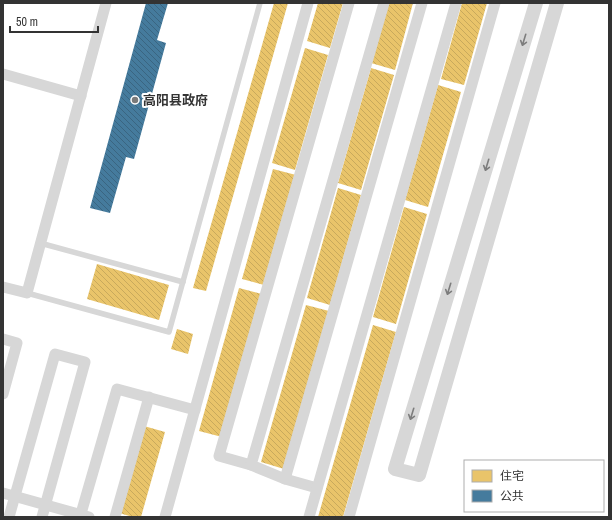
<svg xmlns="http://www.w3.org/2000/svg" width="612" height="520" font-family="'Archivo Narrow','Noto Sans SC',sans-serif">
	<defs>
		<pattern id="homes-back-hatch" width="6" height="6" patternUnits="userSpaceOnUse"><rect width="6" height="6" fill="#e9c46a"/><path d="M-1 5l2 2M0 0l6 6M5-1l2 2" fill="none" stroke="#c8a95c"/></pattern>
		<pattern id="public-back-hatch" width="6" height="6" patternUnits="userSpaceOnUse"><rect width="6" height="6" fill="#457b9d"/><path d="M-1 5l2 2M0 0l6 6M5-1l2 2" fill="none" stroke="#3a6581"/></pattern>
	</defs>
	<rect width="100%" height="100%" fill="#fff"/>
	<g fill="url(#homes-back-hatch)">
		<path d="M274 3H288L206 291 193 288Z"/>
		<path d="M318 3H343L330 48 307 41Z"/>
		<path d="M389 3H413L395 70 371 63Z"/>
		<path d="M462 3H487L464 85 441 79Z"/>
		<path d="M305 48 328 55 295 170 272 163Z"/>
		<path d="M371 68 394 75 361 190 338 183Z"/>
		<path d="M438 85 461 92 428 207 405 200Z"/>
		<path d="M273 169 296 175 264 285 242 279Z"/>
		<path d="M338 188 361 195 330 305 307 298Z"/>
		<path d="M404 207 427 214 396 324 373 317Z"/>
		<path d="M97 264 169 285 159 320 87 299Z"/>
		<path d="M239 288 262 294 222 437 199 431Z"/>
		<path d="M306 305 329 311 284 469 261 462Z"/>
		<path d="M373 325 396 332 343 517H318Z"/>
		<path d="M177 329 193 334 188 354 171 349Z"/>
		<path d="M144 426 165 432 141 517H133L119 513Z"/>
	</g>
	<path fill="url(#public-back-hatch)" d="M146 3H168L157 40 166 43 134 159 126 157 110 213 90 208Z"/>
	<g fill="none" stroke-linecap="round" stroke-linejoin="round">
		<g stroke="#d7d7d7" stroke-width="5.5">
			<path d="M40 243 183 282"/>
			<path d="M27 293 169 332 260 3"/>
		</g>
		<g stroke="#d7d7d7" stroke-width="11">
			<path d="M3 74 81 96"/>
			<path d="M3 287 27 293 106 3"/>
			<path d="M3 339 17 343 3 394"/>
			<path d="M251 465 219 456 349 3"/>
			<path d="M285 479 251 465 384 3"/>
			<path d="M317 488 285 479 422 3"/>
			<path d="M3 493 89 517"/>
			<path d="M9 517 55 354 85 362 42 517"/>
			<path d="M80 517 117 389 195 410"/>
			<path d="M115 517 149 397"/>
			<path d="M165 517 308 3"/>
			<path d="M309 517 456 3"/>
			<path d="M349 517 495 3"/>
		</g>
		<path stroke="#d7d7d7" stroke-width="14" d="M536 3 395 469 419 475 557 3"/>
	</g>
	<defs><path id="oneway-shaft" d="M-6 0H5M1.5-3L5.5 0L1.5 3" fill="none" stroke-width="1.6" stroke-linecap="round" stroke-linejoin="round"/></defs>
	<g stroke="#7d7d7d">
		<use href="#oneway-shaft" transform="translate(524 40) rotate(107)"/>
		<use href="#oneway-shaft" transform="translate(487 165) rotate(107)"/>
		<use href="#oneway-shaft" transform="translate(449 289) rotate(107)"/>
		<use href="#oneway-shaft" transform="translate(412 414) rotate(107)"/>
	</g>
	<circle fill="#7a7a7a" stroke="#fff" stroke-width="1.5" cx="135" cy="100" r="4"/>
	<g text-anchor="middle" stroke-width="4" stroke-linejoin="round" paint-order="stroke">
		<g font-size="13" font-weight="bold" fill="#333" stroke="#fff" text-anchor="start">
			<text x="143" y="105">高阳县政府</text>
		</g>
	</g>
	<rect width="612" height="520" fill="none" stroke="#333333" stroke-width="8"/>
	<rect x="464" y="460" width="140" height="52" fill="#ffffff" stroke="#adadad"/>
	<rect x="472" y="470" width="20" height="12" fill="#e9c46a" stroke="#adadad"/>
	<text x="500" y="480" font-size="12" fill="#333333">住宅</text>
	<rect x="472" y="490" width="20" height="12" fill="#457b9d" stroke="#adadad"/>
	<text x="500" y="500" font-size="12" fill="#333333">公共</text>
	<path d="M10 26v6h88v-6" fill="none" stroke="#333333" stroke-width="2"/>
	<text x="16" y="26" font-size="12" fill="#333333" stroke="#ffffff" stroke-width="3" paint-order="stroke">50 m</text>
</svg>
